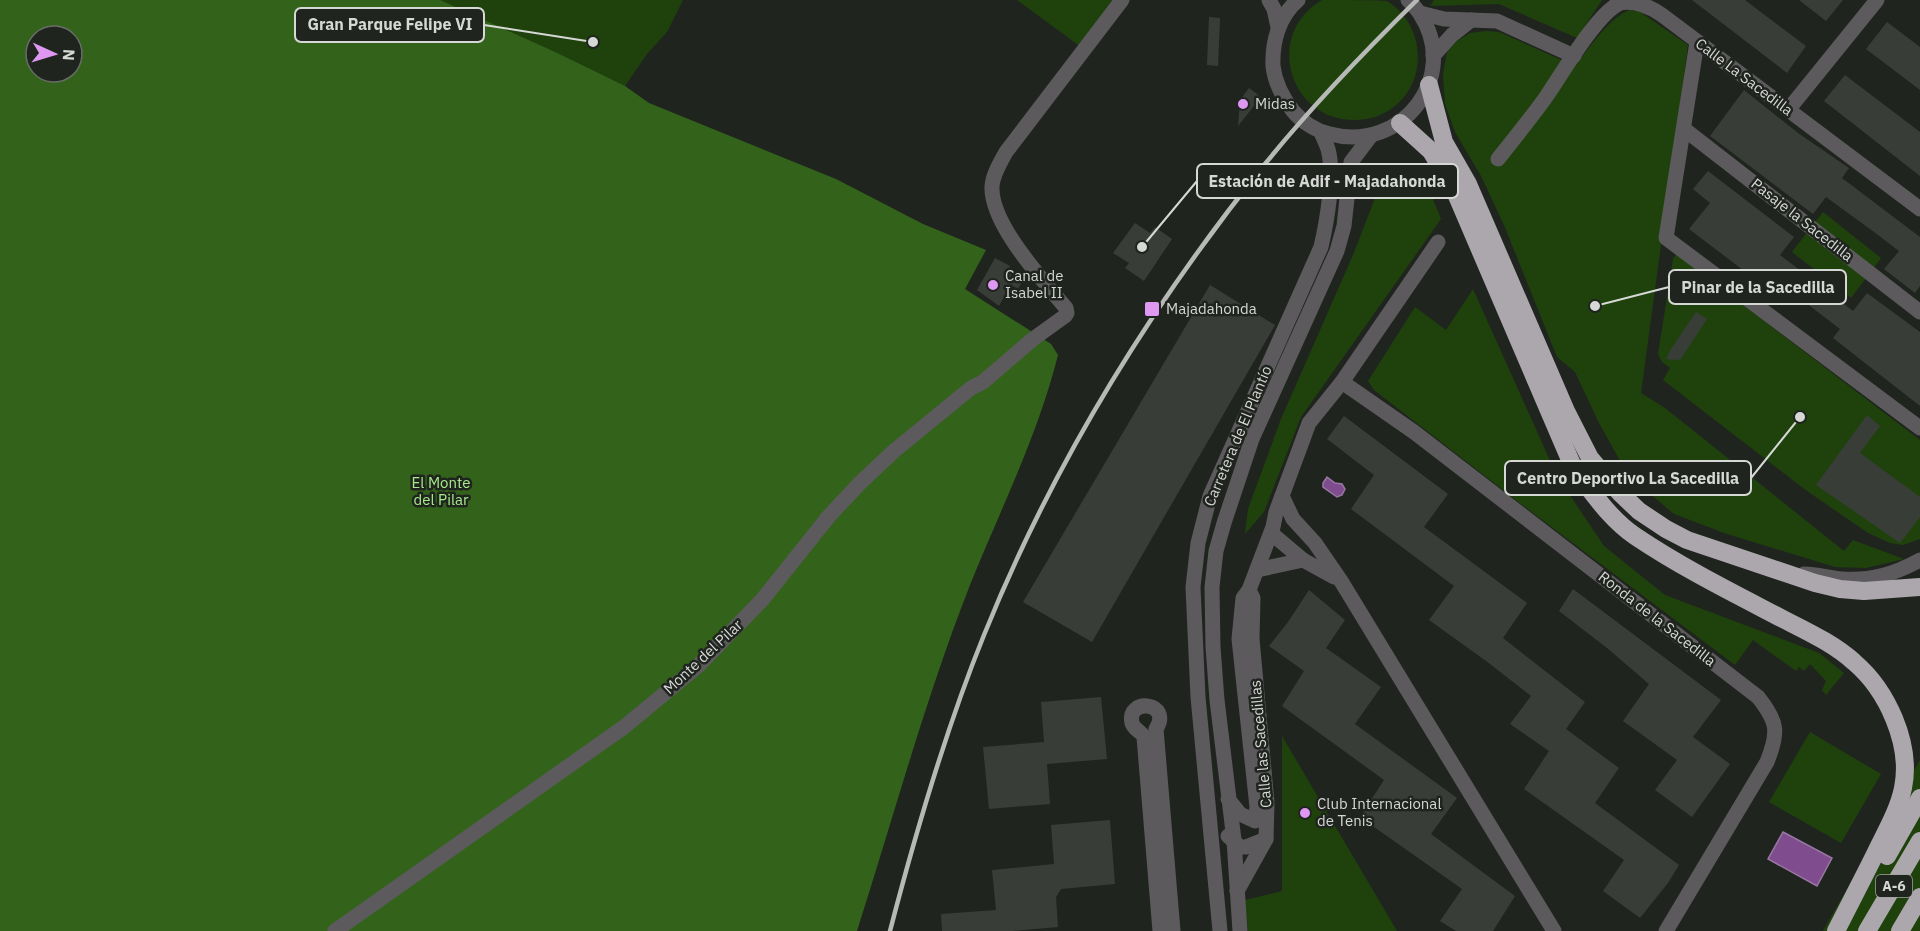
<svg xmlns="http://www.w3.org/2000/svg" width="1920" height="931" font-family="'IBM Plex Sans',sans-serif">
	<rect width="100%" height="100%" fill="#20241f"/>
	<g fill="#1f420d">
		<path d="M438 0H683L667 32 647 54 625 86Z"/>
		<path d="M1017 0H1115L1081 47Z"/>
		<path d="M1322 0C1335 0 1377 0 1386 1 1390 2 1394 6 1397 9 1420 29 1425 67 1407 93 1398 106 1382 117 1366 119 1294 131 1259 38 1322 0Z"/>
		<path d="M1434 0H1602L1577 38 1499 4 1430 6Z"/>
		<path d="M1629 10 1640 12 1688 45 1641 393 1665 408 1844 551 1853 540 1904 559 1866 568 1835 567 1727 534 1674 514 1628 475 1599 423 1575 372 1557 357 1504 225 1481 176 1455 132 1445 104 1443 74 1447 52 1457 41 1470 33 1486 31 1499 32 1575 66C1591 46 1606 21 1629 10Z"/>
		<path d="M1413 173 1433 199 1441 219 1301 417 1264 512 1245 534 1248 509 1281 419 1353 255 1382 180Z"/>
		<path d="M1823 212 1881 258 1851 298 1792 252Z"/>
		<path d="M1676 254 1920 440V539L1903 545 1890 543 1868 533 1807 491 1663 380 1670 368 1662 362 1658 354 1673 259Z"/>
		<path d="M1473 289 1557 476 1604 546 1665 595 1819 653 1844 673 1826 695 1822 690 1826 681 1810 664 1804 671 1799 667 1796 671 1753 640 1735 665 1529 510 1374 390 1368 381 1415 307 1446 330Z"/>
		<path d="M1810 732 1881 774 1841 843 1769 802Z"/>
		<path d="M1282 736 1397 931H1248L1245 900 1282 891Z"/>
		<path d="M1920 760V931H1823Z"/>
	</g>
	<path fill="#33631b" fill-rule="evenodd" d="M0 0H440L555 52 625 86 649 103 836 179 923 224 986 250 965 289 1051 344 1058 355C1038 435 1001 508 970 585 926 697 894 815 857 931H0ZM36 36H72V72H36Z"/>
	<g fill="#7f4d8e" stroke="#9977a3" stroke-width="1.5">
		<path d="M1327 477 1335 483 1342 484 1345 489 1342 495 1337 497 1323 487V483Z"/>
		<path d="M1783 832 1832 858 1817 886 1768 859Z"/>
	</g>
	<g fill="#393d38">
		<path d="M1692 0H1745L1806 46 1787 73Z"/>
		<path d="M1799 0H1843L1826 21Z"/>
		<path d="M1209 17 1220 18 1218 66 1207 65Z"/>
		<path d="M1887 22 1920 47V90L1866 49Z"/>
		<path d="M1845 75 1920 132V176L1824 101Z"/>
		<path d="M1249 88 1261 97 1238 126 1240 100Z"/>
		<path d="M1744 90 1798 133 1849 168 1842 178 1920 237V286L1915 293 1884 269 1899 251 1874 232 1826 197 1813 214 1710 136Z"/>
		<path d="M1708 171 1794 237 1780 255 1822 287 1853 311 1867 293 1920 332V406L1833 338 1840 329 1823 316 1767 273 1760 283 1689 229 1710 203 1693 189Z"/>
		<path d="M1135 223 1150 233 1155 227 1172 239 1144 281 1125 268 1129 263 1113 253Z"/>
		<path d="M995 258 1010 266 1009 269 1024 278 1018 289 1011 285 999 306 977 290Z"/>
		<path d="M1210 285 1275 325 1092 642 1023 602Z"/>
		<path d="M1696 312 1707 319 1680 360 1666 359 1671 349Z"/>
		<path d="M1867 415 1880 426 1860 453 1920 497V517L1900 543 1816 485Z"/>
		<path d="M1344 416 1448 494 1424 527 1527 603 1503 638 1585 702 1566 729 1619 768 1595 803 1679 865 1668 883 1640 918 1603 891 1624 860 1524 789 1549 751 1510 724 1531 696 1486 661 1429 620 1454 586 1351 509 1374 475 1327 439Z"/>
		<path d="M1573 589 1721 700 1693 737 1730 764 1692 817 1655 790 1677 760 1623 721 1649 684 1607 648 1559 611Z"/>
		<path d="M1309 590 1345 620 1326 648 1381 687 1355 724 1457 798 1431 834 1515 896 1493 931H1456L1440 921 1462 889 1360 817 1384 780 1282 706 1304 671 1269 646 1288 622Z"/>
		<path d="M1101 697 1107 759 1047 764 1050 804 989 809 983 747 1044 742 1041 702Z"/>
		<path d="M1110 820 1115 884 1061 889 1056 897 1058 927 1012 931H942L941 914 996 910 992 870 1054 864 1051 825Z"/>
	</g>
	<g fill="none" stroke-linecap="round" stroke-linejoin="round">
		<g stroke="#5c5a5d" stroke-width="15">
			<path d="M1269 0 1274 9 1278 27"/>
			<path d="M1298 0C1279 16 1272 42 1273 66 1275 83 1282 97 1293 111 1302 122 1316 131 1330 134 1402 153 1461 77 1420 14 1417 9 1412 4 1408 0"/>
			<path d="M1420 13 1444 19 1497 21 1574 56"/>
			<path d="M1697 42 1666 238 1920 428"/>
			<path d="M1433 56 1452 35 1471 20"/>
			<path d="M1788 110 1877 0"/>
			<path d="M1684 129 1920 312"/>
			<path d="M1498 159C1514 139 1531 118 1546 97 1562 74 1597 13 1620 3 1634 0 1651 7 1662 15L1920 209"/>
			<path d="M1342 382 1414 432 1758 697C1778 722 1779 732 1767 762L1666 931"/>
			<path d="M1282 496 1293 519 1315 543 1341 581 1554 931"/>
			<path d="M1271 533 1303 560"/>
			<path d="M1257 570 1303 560 1334 577"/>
			<path d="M1804 574C1817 574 1829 578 1842 579 1872 581 1894 574 1920 560"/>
			<path d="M1228 799 1240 814 1255 821 1257 807 1239 639 1243 598 1249 590 1273 527 1276 512 1309 423 1342 382 1438 242"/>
			<path d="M1228 836 1240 847H1246L1266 839"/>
			<path d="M1237 891 1266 839 1267 803 1252 639 1253 598 1249 590"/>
			<path d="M335 931 624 727 698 666 762 600 829 516 860 483 894 451 971 388 983 382 1033 339 1065 316 1067 313 1066 308C1043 280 990 224 992 186 993 174 1000 163 1006 152L1122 0"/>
			<path d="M1160 931 1144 737C1141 731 1134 730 1132 723 1126 697 1173 702 1156 729L1173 931"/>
			<path d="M1220 931 1198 697 1193 587 1198 543 1210 496 1321 247C1327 221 1335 175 1328 149 1326 143 1323 138 1321 132"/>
			<path d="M1240 931 1234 840 1217 700 1213 647 1212 587 1216 551 1224 523 1252 439 1337 251 1344 226 1351 162 1370 137"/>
		</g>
		<g stroke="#aca7ad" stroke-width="18">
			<path d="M1429 85 1444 142 1468 184 1566 411 1590 458 1620 493 1639 511 1666 529 1687 540 1815 583 1840 589 1864 591 1920 587"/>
			<path d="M1400 123 1431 151 1454 189 1574 469C1592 492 1610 519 1635 536 1681 567 1731 592 1781 618 1806 631 1833 643 1854 662 1887 690 1912 744 1903 788 1899 808 1888 828 1879 846 1865 875 1850 903 1836 931"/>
			<path d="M1887 856 1920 798"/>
			<path d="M1867 931 1920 841"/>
			<path d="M1900 931 1920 897"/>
		</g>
		<path stroke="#b7b9b6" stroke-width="4.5" d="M890 931C916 831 945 731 984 635 1053 464 1150 307 1265 164 1312 106 1364 52 1417 0"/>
	</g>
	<g fill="#de98f2" stroke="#20241f" stroke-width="2">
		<circle cx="1243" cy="104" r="6"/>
		<circle cx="993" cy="285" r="6"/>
		<rect x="1144" y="301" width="16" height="16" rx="3"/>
		<circle cx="1305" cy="813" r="6"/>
	</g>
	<g text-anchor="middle" stroke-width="5" stroke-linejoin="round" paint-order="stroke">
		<rect fill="#20241f" stroke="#9fa29e" stroke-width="1.5" x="1876" y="875" width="36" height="22" rx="4.5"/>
		<g font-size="14" font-weight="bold" fill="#d6d8d5">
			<text x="1894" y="891">A-6</text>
		</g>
		<g font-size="15" fill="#d6d8d5" stroke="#20241f">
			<text transform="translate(1744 77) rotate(37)" y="5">Calle La Sacedilla</text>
			<text transform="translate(1802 220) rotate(38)" y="5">Pasaje la Sacedilla</text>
			<text transform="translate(1238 436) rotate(-67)" y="5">Carretera de El Plantío</text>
			<text transform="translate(1657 619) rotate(38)" y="5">Ronda de la Sacedilla</text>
			<text transform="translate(703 657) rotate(-43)" y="5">Monte del Pilar</text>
			<text transform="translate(1261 744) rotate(-95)" y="5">Calle las Sacedillas</text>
		</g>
		<g font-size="15" fill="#d6d8d5" stroke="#20241f" text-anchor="start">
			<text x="1255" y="109">Midas</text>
			<text x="1005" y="281">Canal de<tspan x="1005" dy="17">Isabel II</tspan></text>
			<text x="1166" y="314">Majadahonda</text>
			<text x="1317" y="809">Club Internacional<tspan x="1317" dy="17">de Tenis</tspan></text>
		</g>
		<g font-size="15" fill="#a5ea89" stroke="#20241f">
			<text x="441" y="488">El Monte<tspan x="441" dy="17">del Pilar</tspan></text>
		</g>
	</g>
	<path fill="none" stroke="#d6d8d5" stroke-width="2" d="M593 42L484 25M1142 247L1197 181M1595 306L1669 287M1800 417L1751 478"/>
	<g fill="#d6d8d5" stroke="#20241f" stroke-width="2">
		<circle cx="593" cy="42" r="6"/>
		<circle cx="1142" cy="247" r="6"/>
		<circle cx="1595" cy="306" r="6"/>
		<circle cx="1800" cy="417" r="6"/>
	</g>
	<g fill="#20241f" stroke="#d6d8d5" stroke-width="2">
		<rect x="295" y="8" width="189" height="34" rx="6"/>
		<rect x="1197" y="164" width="261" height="34" rx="6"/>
		<rect x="1669" y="270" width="177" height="34" rx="6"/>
		<rect x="1505" y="461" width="246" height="34" rx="6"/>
	</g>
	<g font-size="16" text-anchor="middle" font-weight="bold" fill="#d6d8d5">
		<text x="390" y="30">Gran Parque Felipe VI</text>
		<text x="1327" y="187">Estación de Adif - Majadahonda</text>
		<text x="1758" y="293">Pinar de la Sacedilla</text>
		<text x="1628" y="484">Centro Deportivo La Sacedilla</text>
	</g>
	<g transform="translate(54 54) rotate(94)"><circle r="28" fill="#20241f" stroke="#696c68" stroke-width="1.5"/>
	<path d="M0-4.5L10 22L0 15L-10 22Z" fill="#de98f2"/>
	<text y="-9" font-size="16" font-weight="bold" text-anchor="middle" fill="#d6d8d5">N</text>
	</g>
</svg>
